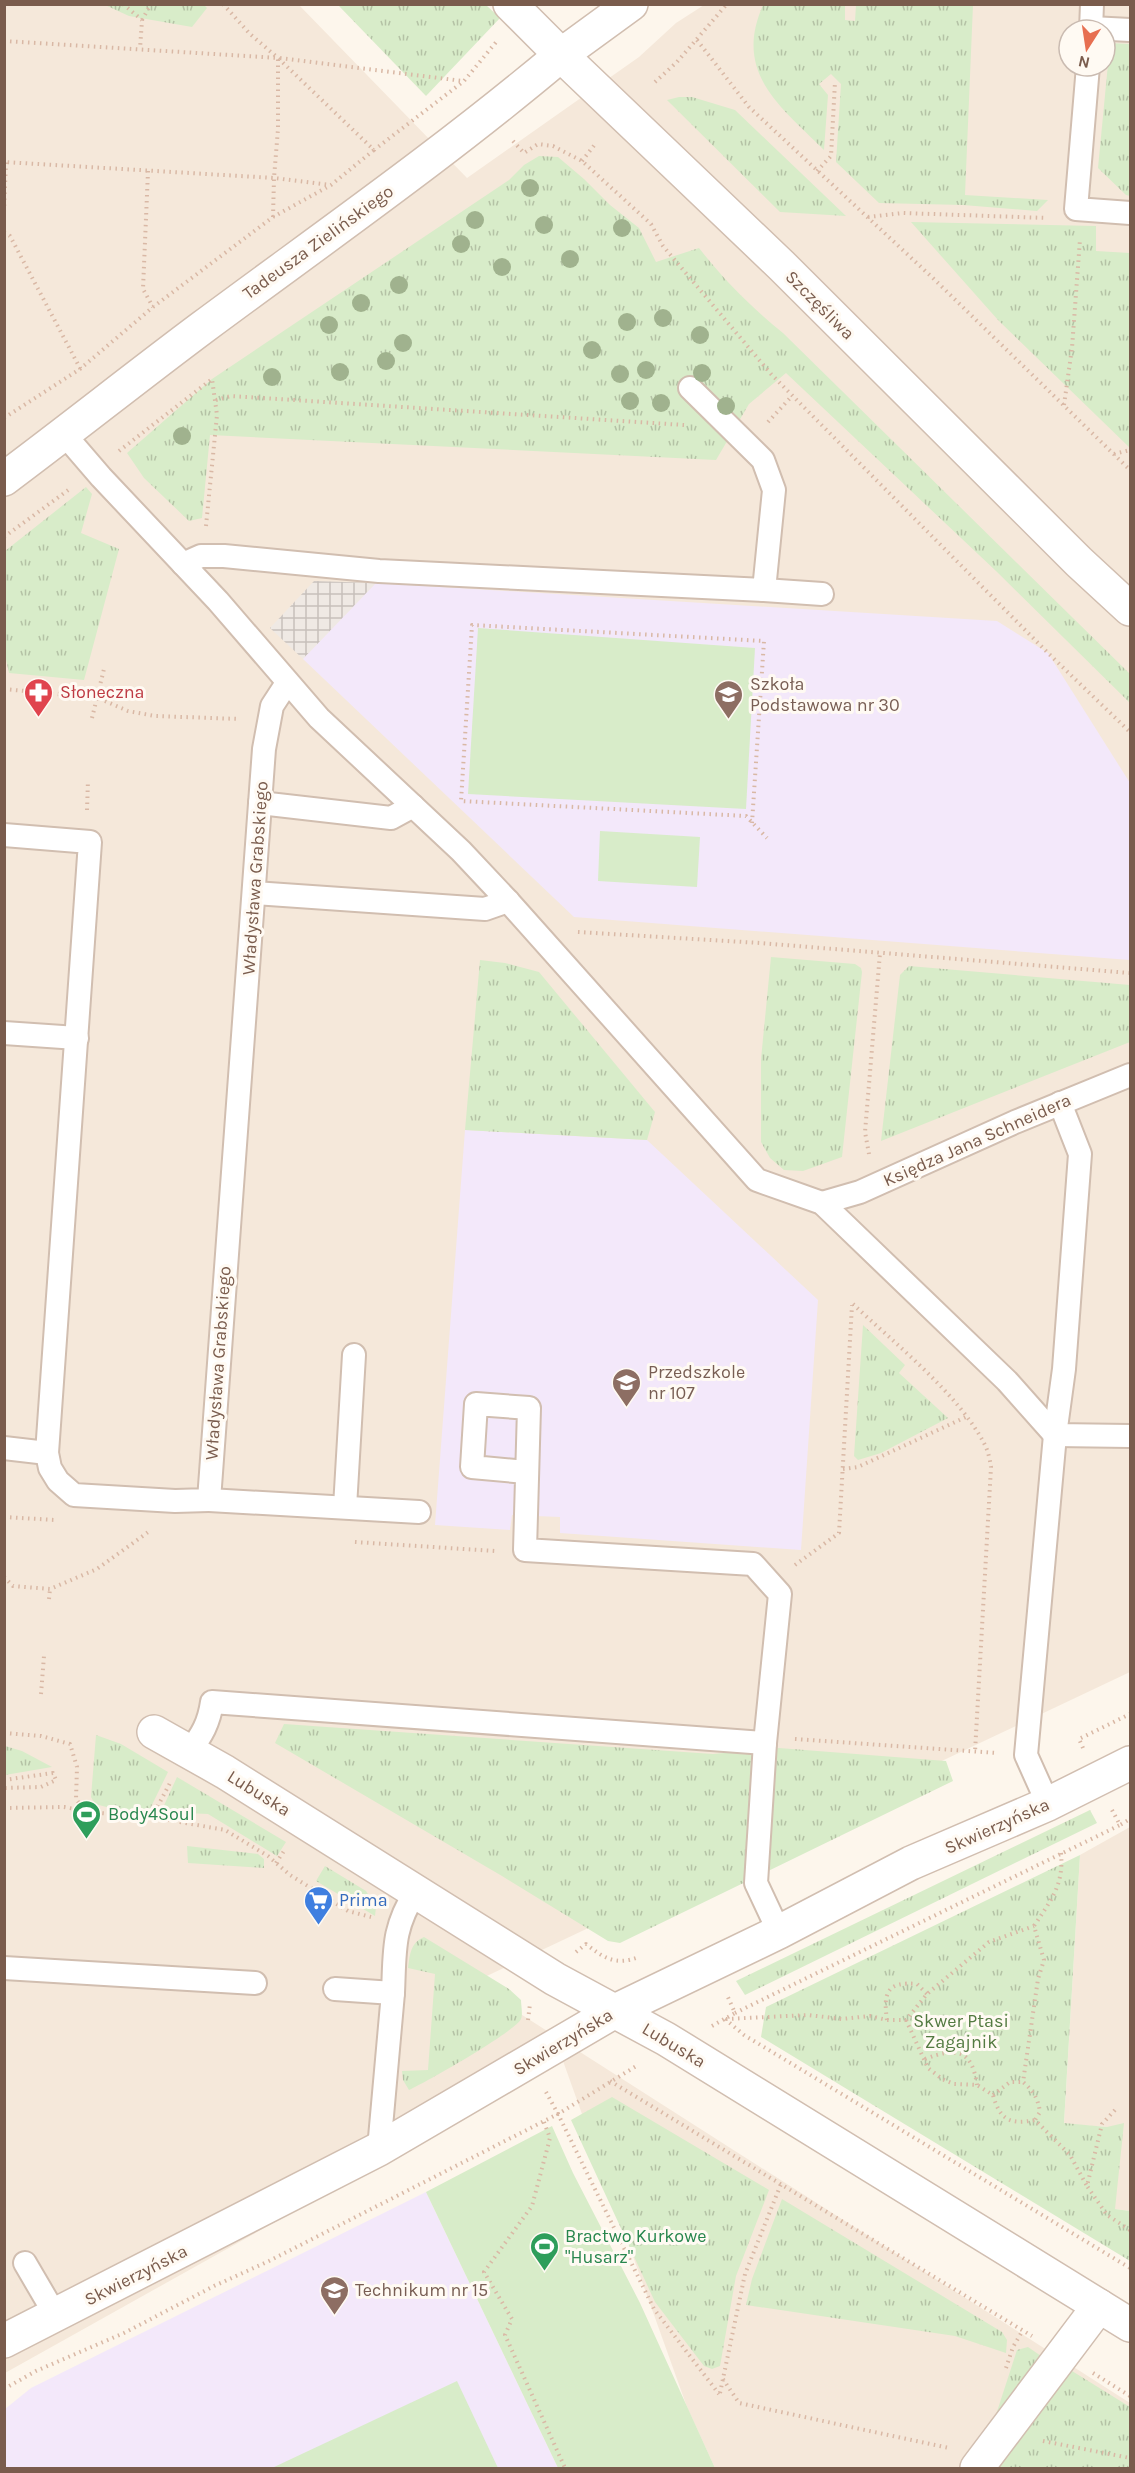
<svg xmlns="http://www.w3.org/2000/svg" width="1135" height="2473" font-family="Karla,sans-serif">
	<defs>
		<pattern id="industrial-grid" width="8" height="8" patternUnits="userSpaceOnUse" patternTransform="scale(1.5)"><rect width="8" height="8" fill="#efe9e4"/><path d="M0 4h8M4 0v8" fill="none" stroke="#c7c0bb"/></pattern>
		<pattern id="grass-tufts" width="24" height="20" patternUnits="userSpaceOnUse" patternTransform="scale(1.5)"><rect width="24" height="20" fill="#d8ecc9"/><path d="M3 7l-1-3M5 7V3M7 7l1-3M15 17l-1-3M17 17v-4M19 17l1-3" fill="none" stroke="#b4c2a5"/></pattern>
	</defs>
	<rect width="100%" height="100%" fill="#fdf6ec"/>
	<g fill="#f5e8da" fill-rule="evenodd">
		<path d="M5 5H299L467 178 639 57 676 23 704 5H1130V1672L472 1983 1130 2403V2468H715L687 2407 563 2061 5 2373ZM1069 30H1105V66H1069Z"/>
		<path d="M1130 1827V2211L1115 2209 1107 2127 1064 2124 1080 1855Z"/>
	</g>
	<path fill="url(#industrial-grid)" d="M314 581 376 583 303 659 270 628Z"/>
	<g fill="#f3e8fa">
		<path d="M376 583 997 621 1048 653 1130 783V960L574 917 303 659Z"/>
		<path d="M465 1130 647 1140 818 1300 801 1550 560 1533V1517L512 1515 510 1530 435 1525Z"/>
		<path d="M426 2192 558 2468H5V2409L31 2388Z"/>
	</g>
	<g fill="url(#grass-tufts)">
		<path d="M203 4 207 8 192 27 129 16 105 5Z"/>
		<path d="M338 5H486L500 18 426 96Z"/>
		<path d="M763 5H845V20L855 21 856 5H973L965 195 1048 200 1037 211 963 205 879 203 836 162 841 84 831 74 819 84 828 95 824 150C780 106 733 73 763 5Z"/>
		<path d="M1110 43 1130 44V196L1126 195 1098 168Z"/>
		<path d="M679 97H692L735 110 846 216 780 212 667 100Z"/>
		<path d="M539 156 558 157 584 179 610 205 639 228 656 262 699 248C724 280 751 307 783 333L1130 674V703L996 571 786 373 749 404 716 460 210 435 202 518 189 521 144 478 127 453 212 379 509 180 524 165Z"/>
		<path d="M911 222 1096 226V251L1130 253V448L998 320Z"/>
		<path d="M86 487 92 494 81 533 119 549 84 680 9 673 4 650 5 551Z"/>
		<path d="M771 957 855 964 861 968 862 972 842 1157 803 1171 784 1170 770 1158 761 1142V1059Z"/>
		<path d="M480 960 505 963 539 972 655 1112 647 1140 465 1130Z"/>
		<path d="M909 966 1130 985V1042L881 1141 900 975Z"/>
		<path d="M863 1325 905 1365 899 1373 948 1418 881 1453 858 1460 854 1456Z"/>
		<path d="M284 1724 713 1754 779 1748 946 1761 953 1781 620 1943 608 1941 502 1876 275 1743Z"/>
		<path d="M96 1735 121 1744 168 1772 149 1811 118 1810 95 1804 91 1797Z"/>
		<path d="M5 1746 22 1751 52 1767 5 1775Z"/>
		<path d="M177 1777 286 1842 277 1856 208 1814 161 1812Z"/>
		<path d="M1090 1810 1097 1823 745 1995 736 1981Z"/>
		<path d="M187 1846 258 1854 264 1859V1868L188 1863Z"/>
		<path d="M1080 1855 1064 2123 1107 2127 1124 2123 1115 2209 1130 2211V2261L761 2037 766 2007Z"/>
		<path d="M325 1866 366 1891 376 1907 375 1916 316 1881Z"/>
		<path d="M424 1937 509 1989 521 2000C521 2005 523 2014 521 2019 516 2031 425 2083 409 2090L403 2080 402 2071 428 2070 435 1974 408 1968C410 1955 410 1943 424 1937Z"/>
		<path d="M612 2097 769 2190 736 2276 720 2366 712 2369 704 2366 655 2302 571 2120Z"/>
		<path d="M782 2199 1002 2332 1007 2340 1006 2353 955 2336 746 2305 752 2279Z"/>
		<path d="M1028 2347 1044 2358 991 2430 1017 2350Z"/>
		<path d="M1064 2366 1130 2407V2468H998Z"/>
	</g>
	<g fill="#d8ecc9">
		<path d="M478 628 755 648 746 809 468 794Z"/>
		<path d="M600 831 700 837 697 887 598 881Z"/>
		<path d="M552 2126 573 2173 640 2303 715 2468H558L426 2192Z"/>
		<path d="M457 2381 498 2468H272Z"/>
	</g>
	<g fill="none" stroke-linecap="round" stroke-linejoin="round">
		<defs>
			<g id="service">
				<path d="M1091 28 1130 30"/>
				<path d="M1091 30 1092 4"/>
				<path d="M1088 66 1076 209 1130 213"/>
				<path d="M64 434 101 477 218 601 319 718 461 851 508 901 757 1180 822 1203 1007 1381 1055 1435 1130 1436"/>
				<path d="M183 564 201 556H224L379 571 764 590 774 490 763 460 690 388"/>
				<path d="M764 590 822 594"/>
				<path d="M260 803 391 818 413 806"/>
				<path d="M4 835 90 842 47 1453 50 1468 58 1481 74 1495 175 1501 209 1500 264 749 272 706 287 683"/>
				<path d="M254 893 485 909 508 901"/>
				<path d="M4 1033 77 1038"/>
				<path d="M822 1203 860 1192 1015 1122 1130 1075"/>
				<path d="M4 1448 47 1453"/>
				<path d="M526 1472 472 1467 476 1404 529 1408 525 1550 753 1564 780 1594 765 1743 756 1883 779 1932"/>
				<path d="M209 1500 419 1512"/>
				<path d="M345 1507 354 1355"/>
				<path d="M189 1752C202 1735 209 1723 212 1702L765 1743"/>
				<path d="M1048 1804 1026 1755 1055 1435 1064 1369 1080 1154 1060 1103"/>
				<path d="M4 1968 255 1983"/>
				<path d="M335 1989 393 1993 379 2149"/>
				<path d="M393 1993C395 1950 392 1929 416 1891"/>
				<path d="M25 2263 56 2316"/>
			</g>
			<g id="minor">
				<path d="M510 4 561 55 631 4"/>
				<path d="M154 1732 225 1772 555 1979 666 2039 1130 2325"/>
				<path d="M4 2341 379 2149 615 2011 779 1932 911 1863 1048 1804 1130 1763"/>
				<path d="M977 2468 1099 2306"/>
			</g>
			<path id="tertiary" d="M4 479C71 429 136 377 203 327 323 238 446 152 561 55L782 266 1079 562 1130 609"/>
		</defs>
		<use href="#service" stroke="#d1beb0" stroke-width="26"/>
		<use href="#minor" stroke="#d1beb0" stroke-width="36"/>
		<use href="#tertiary" stroke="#d1beb0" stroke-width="36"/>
		<g stroke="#d9b8a5" stroke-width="4" stroke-dasharray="1.5 4.5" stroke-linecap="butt">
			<path d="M123 4 142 20 140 49"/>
			<path d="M223 4 250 34 278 58 374 150 464 81 497 41"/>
			<path d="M4 6 8 4"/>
			<path d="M142 20 151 4"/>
			<path d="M697 40 749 107 935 280 1130 470"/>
			<path d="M4 41 278 58V129L274 178 4 162"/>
			<path d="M280 58 463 81"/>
			<path d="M655 82 677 62 727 4"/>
			<path d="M513 141 524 153 538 144 553 146 582 161 651 224 663 246 771 374 1048 653 1130 732"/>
			<path d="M582 161 596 143"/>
			<path d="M148 171 143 289 153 307"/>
			<path d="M817 171 831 156 835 82"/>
			<path d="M4 212 6 162"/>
			<path d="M273 217 274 178 330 185"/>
			<path d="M868 217 903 213 1047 218"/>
			<path d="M4 232 10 236 81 370"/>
			<path d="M216 400 231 396 684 425"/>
			<path d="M1064 405 1072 348 1080 239"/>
			<path d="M4 418 80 369 153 307 273 217 331 185 374 150"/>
			<path d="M768 422 792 396"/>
			<path d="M119 451 212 379 217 415 206 526"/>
			<path d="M1114 454 1130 450"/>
			<path d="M4 537 71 488"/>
			<path d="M4 689 98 698 128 711 155 716 240 719"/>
			<path d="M92 718 104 669"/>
			<path d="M87 810 88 780"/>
			<path d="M752 823 764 641 472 625 461 801 746 816 767 838"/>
			<path d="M578 932 760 943 1130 973"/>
			<path d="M869 1154 865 1132 880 953"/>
			<path d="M853 1304C894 1343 959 1394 985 1445 988 1451 990 1460 991 1467L975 1752"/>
			<path d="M843 1469 858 1467 966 1417"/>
			<path d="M4 1517 55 1520"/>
			<path d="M355 1542 495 1551"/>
			<path d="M795 1565 839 1533 852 1305"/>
			<path d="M4 1577 13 1586 50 1589 97 1569 151 1530"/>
			<path d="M49 1599 50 1589"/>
			<path d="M41 1694 44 1656"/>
			<path d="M4 1733 41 1736 70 1744 77 1767 76 1799 86 1812 152 1817 225 1830 268 1856 290 1875 348 1911 371 1917"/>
			<path d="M795 1739 997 1753"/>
			<path d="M1083 1748 1079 1739 1130 1714"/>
			<path d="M4 1780 53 1773 56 1780 41 1787 4 1788"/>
			<path d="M4 1808 64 1807 85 1811"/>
			<path d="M1112 1810 1120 1825 1130 1819"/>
			<path d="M152 1817 170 1783"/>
			<path d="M1061 1853C1064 1885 1051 1900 1034 1926L1044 1960 1038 1979 1023 2082C1033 2091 1038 2098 1040 2112L1035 2120 1070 2155 1087 2186"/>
			<path d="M276 1863 284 1851"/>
			<path d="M576 1952 586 1944C604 1958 615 1966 639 1957"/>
			<path d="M735 2013 1120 1825"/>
			<path d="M725 2019 744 2035 1130 2268"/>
			<path d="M726 2019 808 2015 842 2019 870 2016 887 2020H906L927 1994 989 1942 1034 1926"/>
			<path d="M528 2020 530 2004"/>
			<path d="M887 2020C883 1993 887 1981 917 1984L927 1994"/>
			<path d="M906 2020 928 2068 942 2079 954 2084 977 2085 993 2095C1000 2120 1010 2125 1035 2120"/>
			<path d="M712 2026 735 2013 727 1995"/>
			<path d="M925 2059C956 2047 972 2049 977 2085"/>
			<path d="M610 2081 1032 2336"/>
			<path d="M546 2092 558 2114 638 2065"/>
			<path d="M993 2095 1010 2082H1023"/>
			<path d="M1115 2110 1102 2124 1087 2186 1107 2215 1130 2230"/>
			<path d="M544 2122 550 2138 532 2206 484 2272 512 2319 505 2335 565 2468"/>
			<path d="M1006 2368 1013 2347 1023 2330"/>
			<path d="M1093 2373 1130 2396"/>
			<path d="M723 2379 739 2403 949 2448"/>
			<path d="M4 2389 36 2371 124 2333 214 2286 269 2261 558 2114 654 2309 719 2394"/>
			<path d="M720 2393 745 2274 781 2184"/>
			<path d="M1043 2441 1130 2458"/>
		</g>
		<use href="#service" stroke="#fff" stroke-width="22"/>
		<use href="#minor" stroke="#fff" stroke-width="33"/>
		<use href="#tertiary" stroke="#fff" stroke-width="33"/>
	</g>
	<g fill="#a0b28e">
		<circle cx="530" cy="188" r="9"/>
		<circle cx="475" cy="220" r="9"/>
		<circle cx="544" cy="225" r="9"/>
		<circle cx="622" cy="228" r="9"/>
		<circle cx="461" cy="244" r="9"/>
		<circle cx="570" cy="259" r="9"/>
		<circle cx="502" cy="267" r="9"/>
		<circle cx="399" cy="285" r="9"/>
		<circle cx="361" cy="303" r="9"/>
		<circle cx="663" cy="318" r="9"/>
		<circle cx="627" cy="322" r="9"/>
		<circle cx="329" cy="325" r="9"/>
		<circle cx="700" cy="335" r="9"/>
		<circle cx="403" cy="343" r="9"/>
		<circle cx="592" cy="350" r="9"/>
		<circle cx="386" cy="361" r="9"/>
		<circle cx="646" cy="370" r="9"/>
		<circle cx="340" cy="372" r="9"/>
		<circle cx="702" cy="373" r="9"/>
		<circle cx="620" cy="374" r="9"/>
		<circle cx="272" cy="377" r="9"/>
		<circle cx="630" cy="401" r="9"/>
		<circle cx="661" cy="403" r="9"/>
		<circle cx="726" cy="406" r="9"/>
		<circle cx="182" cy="436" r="9"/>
	</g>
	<defs>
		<symbol id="pharmacy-pin" viewBox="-11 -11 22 30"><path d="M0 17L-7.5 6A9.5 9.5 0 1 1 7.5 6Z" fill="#e0444e" stroke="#fffaf3"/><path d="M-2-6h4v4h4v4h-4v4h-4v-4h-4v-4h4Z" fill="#fff"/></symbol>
		<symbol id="school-pin" viewBox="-11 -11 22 30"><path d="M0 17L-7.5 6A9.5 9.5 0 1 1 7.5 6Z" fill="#8d6e63" stroke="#fffaf3"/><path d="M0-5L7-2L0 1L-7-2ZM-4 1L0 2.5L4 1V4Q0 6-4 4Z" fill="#fff"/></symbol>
		<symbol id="stadium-pin" viewBox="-11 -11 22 30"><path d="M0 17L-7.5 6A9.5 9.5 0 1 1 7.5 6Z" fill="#2e9e5b" stroke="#fffaf3"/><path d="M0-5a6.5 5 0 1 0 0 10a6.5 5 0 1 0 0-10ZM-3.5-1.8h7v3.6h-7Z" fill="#fff"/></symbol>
		<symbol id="supermarket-pin" viewBox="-11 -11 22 30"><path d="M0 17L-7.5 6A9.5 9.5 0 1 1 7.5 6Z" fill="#3f7fe0" stroke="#fffaf3"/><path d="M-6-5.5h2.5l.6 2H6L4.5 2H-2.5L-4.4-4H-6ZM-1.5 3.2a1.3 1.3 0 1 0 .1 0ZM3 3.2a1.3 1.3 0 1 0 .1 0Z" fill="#fff"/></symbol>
	</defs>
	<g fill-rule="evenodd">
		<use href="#pharmacy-pin" x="22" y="676" width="33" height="45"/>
		<use href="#school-pin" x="712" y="678" width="33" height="45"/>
		<use href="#school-pin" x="610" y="1366" width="33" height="45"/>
		<use href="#stadium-pin" x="70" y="1798" width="33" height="45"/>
		<use href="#supermarket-pin" x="302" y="1884" width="33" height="45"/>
		<use href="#stadium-pin" x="528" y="2230" width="33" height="45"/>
		<use href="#school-pin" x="318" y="2274" width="33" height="45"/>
	</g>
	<g text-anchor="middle" stroke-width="6" stroke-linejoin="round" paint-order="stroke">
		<g font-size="18" fill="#7a5c4d" stroke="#fffaf3">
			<text transform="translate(318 242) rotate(-36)" y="6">Tadeusza Zielińskiego</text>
			<text transform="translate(820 305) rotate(45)" y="6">Szczęśliwa</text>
			<text transform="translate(255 878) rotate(-86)" y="6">Władysława Grabskiego</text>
			<text transform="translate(977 1140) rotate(-24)" y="6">Księdza Jana Schneidera</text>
			<text transform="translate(218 1363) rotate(-86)" y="6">Władysława Grabskiego</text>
			<text transform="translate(259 1793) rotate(32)" y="6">Lubuska</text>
			<text transform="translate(997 1826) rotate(-24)" y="6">Skwierzyńska</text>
			<text transform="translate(563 2042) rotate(-31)" y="6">Skwierzyńska</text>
			<text transform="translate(674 2045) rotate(31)" y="6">Lubuska</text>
			<text transform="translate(136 2275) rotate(-27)" y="6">Skwierzyńska</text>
		</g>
		<g font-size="18" fill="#785e54" stroke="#fffaf3" text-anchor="start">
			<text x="750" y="690">Szkoła<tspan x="750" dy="21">Podstawowa nr 30</tspan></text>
			<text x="648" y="1378">Przedszkole<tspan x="648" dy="21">nr 107</tspan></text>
			<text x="355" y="2296">Technikum nr 15</text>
		</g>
		<g font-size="18" fill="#be3a42" stroke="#fffaf3" text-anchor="start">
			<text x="60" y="698">Słoneczna</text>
		</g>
		<g font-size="18" fill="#27864d" stroke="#fffaf3" text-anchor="start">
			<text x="108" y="1820">Body4Soul</text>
			<text x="565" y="2242">Bractwo Kurkowe<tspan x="565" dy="21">"Husarz"</tspan></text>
		</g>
		<g font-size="18" fill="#366cbe" stroke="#fffaf3" text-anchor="start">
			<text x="339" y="1906">Prima</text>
		</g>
		<g font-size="18" fill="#537a41" stroke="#fffaf3">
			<text x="961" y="2027">Skwer Ptasi<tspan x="961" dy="21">Zagajnik</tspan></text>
		</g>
	</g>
	<rect width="1135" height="2473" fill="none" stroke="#7a5c4d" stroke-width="12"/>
	<g transform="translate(1087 48) rotate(192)"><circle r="28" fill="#fffaf3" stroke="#cabbb1" stroke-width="1.5"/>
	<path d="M0-4.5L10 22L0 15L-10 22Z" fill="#e76f51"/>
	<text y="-9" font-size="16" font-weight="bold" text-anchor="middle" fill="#7a5c4d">N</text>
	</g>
</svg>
